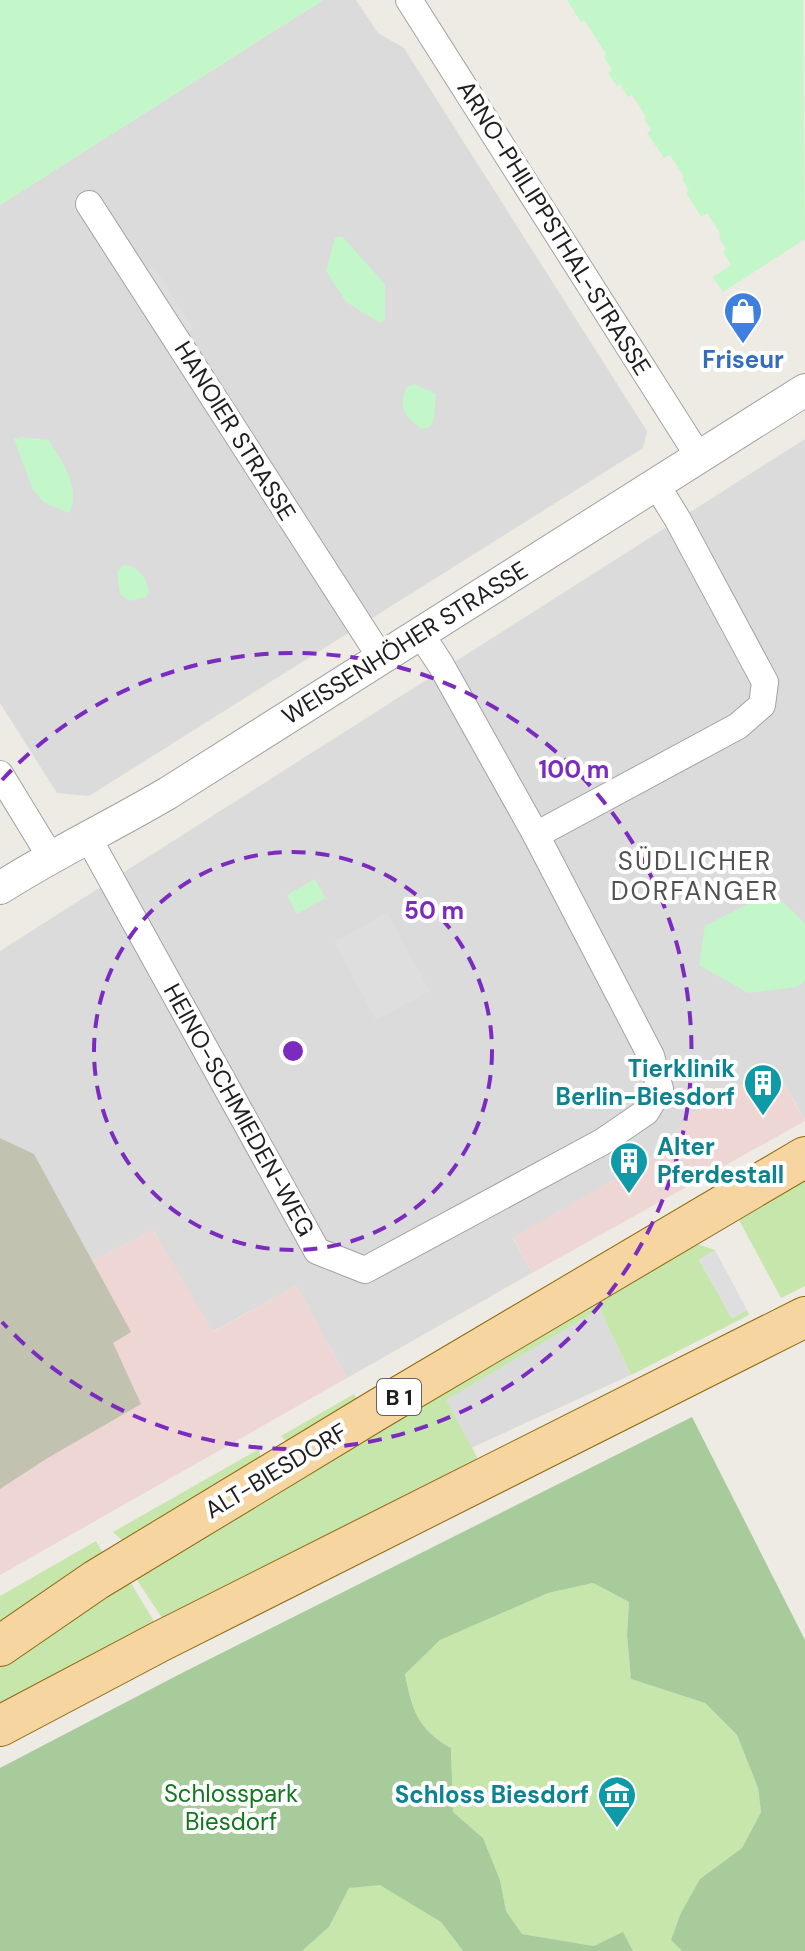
<svg xmlns="http://www.w3.org/2000/svg" width="805" height="1951" font-family="'DM Sans',sans-serif">
	<rect width="100%" height="100%" fill="#eeebe4"/>
	<g fill="#dcdbdb">
		<path d="M323 0H356L378 33 404 48 647 431 643 448 89 796 57 793 0 703V205Z"/>
		<path d="M805 439V1120L775 1067 689 1115 662 1152 513 1238 532 1273 347 1378 296 1286 212 1332 153 1230 92 1261 34 1155 0 1138V951Z"/>
		<path d="M600 1309 631 1375 471 1448 445 1400Z"/>
	</g>
	<g fill="#eed6d4">
		<path d="M775 1067 805 1121 532 1273 513 1237 661 1153 689 1115Z"/>
		<path d="M0 1138 34 1154 92 1261 153 1230 213 1332 296 1286 347 1378 0 1575Z"/>
	</g>
	<path fill="#c1c2b0" d="M0 1138 34 1154 131 1332 113 1343 141 1404 46 1459 0 1489Z"/>
	<g fill="#c6e6ac">
		<path d="M805 1181V1286L781 1298 739 1220Z"/>
		<path d="M697 1244 715 1250 699 1260 732 1318 747 1310 749 1315 631 1375 600 1309 446 1400 477 1457 472 1470 166 1624 135 1577Z"/>
		<path d="M354 1394 359 1403 290 1445 281 1436Z"/>
		<path d="M259 1449 261 1461 124 1542 113 1532Z"/>
		<path d="M96 1541 104 1555 0 1623V1596Z"/>
		<path d="M129 1580 158 1628 0 1712V1667Z"/>
		<path d="M593 1583 629 1602 627 1635 631 1679 705 1703 737 1735 758 1788 761 1812 742 1848 700 1879 671 1940 682 1951H633L623 1933 594 1946 522 1934 506 1911 500 1880 483 1838 453 1812 451 1748C417 1729 412 1709 405 1673L440 1640 548 1593Z"/>
		<path d="M380 1884 441 1922 463 1951H302L329 1927 349 1888Z"/>
	</g>
	<path fill="#a7cb9b" d="M692 1417 805 1640V1951H682L671 1940 681 1913 700 1879 742 1848 761 1812 758 1788 737 1735 705 1703 631 1679 627 1635 629 1602 593 1583 548 1593 440 1640 405 1674C412 1709 417 1729 451 1748L453 1812 483 1838 500 1880 506 1911 522 1934 594 1946 623 1932 633 1951H463L441 1922 380 1885 349 1888 329 1927 302 1951H0V1768L178 1675Z"/>
	<g fill="#c3f6c9">
		<path d="M0 0H323L0 205Z"/>
		<path d="M567 0H803L805 239 723 292 713 277 731 265 723 252 726 249 719 238 721 235 707 213 701 217 686 193 689 191 682 179 684 177 670 155 664 158 647 133 651 130 644 119 646 117 632 95 628 97 620 84 617 86 608 73 612 70 604 57 606 54 584 20 581 22Z"/>
		<path d="M342 236 385 284V320L380 323 346 302 326 271 335 238Z"/>
		<path d="M414 384 436 394 434 419 430 427 422 429C405 418 397 407 407 387Z"/>
		<path d="M21 437 49 440C61 460 82 488 69 513L43 502 32 488 14 439Z"/>
		<path d="M123 565C138 565 147 578 149 592L146 597 130 601 120 594 117 573Z"/>
		<path d="M315 879 325 898 297 914 287 895Z"/>
		<path d="M772 892 805 923V981L797 987 748 993 699 965 705 926Z"/>
	</g>
	<g fill="#dedede">
		<path d="M146 268H155L194 328 187 333Z"/>
		<path d="M387 913 430 991 376 1020 334 942Z"/>
		<path d="M715 1250 747 1310 731 1318 699 1259Z"/>
	</g>
	<g fill="none" stroke-linecap="round" stroke-linejoin="round">
		<defs>
			<g id="minor">
				<path d="M409 0 699 457"/>
				<path d="M89 204 381 658"/>
				<path d="M0 774 50 856"/>
				<path d="M536 835 738 726 762 705 765 682 678 520 656 484"/>
				<path d="M89 839 317 1251 365 1270 602 1142 646 1112 660 1089 651 1056 536 835 441 665 420 633"/>
			</g>
			<path id="tertiary" d="M0 888C55 853 112 826 168 793L805 390"/>
			<g id="primary">
				<path d="M0 1646 96 1580 380 1408 805 1157"/>
				<path d="M0 1726 159 1642 805 1317"/>
			</g>
		</defs>
		<use href="#minor" stroke="#a2a2a2" stroke-width="28"/>
		<use href="#tertiary" stroke="#a2a2a2" stroke-width="34"/>
		<use href="#primary" stroke="#8f6808" stroke-width="42"/>
		<use href="#minor" stroke="#fff" stroke-width="26"/>
		<use href="#tertiary" stroke="#fff" stroke-width="32"/>
		<use href="#primary" stroke="#f7d5a1" stroke-width="40"/>
	</g>
	<g fill="none" stroke="#7b2cbf" stroke-width="4" stroke-dasharray="14 10">
		<circle cx="293" cy="1051" r="199"/>
		<path d="M2 780A398 398 0 1 1 2 1322"/>
	</g>
	<defs>
		<symbol id="shop-pin" viewBox="-11 -11 22 30"><path d="M0 17L-7.5 6A9.5 9.5 0 1 1 7.5 6Z" fill="#3f7fe0" stroke="#fff"/><path d="M-5-2.5h2.3a2.7 3.5 0 0 1 5.4 0H5L5.5 6h-11ZM-1.5-2.5h3a1.5 2.3 0 0 0-3 0Z" fill="#fff"/></symbol>
		<symbol id="building-pin" viewBox="-11 -11 22 30"><path d="M0 17L-7.5 6A9.5 9.5 0 1 1 7.5 6Z" fill="#0f9aa8" stroke="#fff"/><path d="M-4-6H4V6H1V3H-1V6H-4ZM-2.5-4.3h1.7v1.8h-1.7ZM.8-4.3h1.7v1.8H.8ZM-2.5-1h1.7V.8h-1.7ZM.8-1h1.7V.8H.8Z" fill="#fff"/></symbol>
		<symbol id="museum-pin" viewBox="-11 -11 22 30"><path d="M0 17L-7.5 6A9.5 9.5 0 1 1 7.5 6Z" fill="#0f9aa8" stroke="#fff"/><path d="M0-6L6-3V-2H-6V-3ZM-5-1h2V3h-2ZM-1-1h2V3h-2ZM3-1h2V3H3ZM-6 4H6V6H-6Z" fill="#fff"/></symbol>
	</defs>
	<g fill-rule="evenodd">
		<use href="#shop-pin" x="721" y="289" width="44" height="60"/>
		<use href="#building-pin" x="741" y="1061" width="44" height="60"/>
		<use href="#building-pin" x="607" y="1139" width="44" height="60"/>
		<use href="#museum-pin" x="595" y="1773" width="44" height="60"/>
	</g>
	<g text-anchor="middle" stroke-width="8" stroke-linejoin="round" paint-order="stroke">
		<rect fill="#fff" stroke="#626262" stroke-width="2" x="377" y="1379" width="44" height="36" rx="6"/>
		<g font-size="22" font-weight="bold" fill="#1e1e1e">
			<text x="399" y="1405">B 1</text>
		</g>
		<g font-size="24" fill="#1e1e1e" stroke="#fff">
			<text transform="translate(554 228) rotate(58)" y="8">ARNO-PHILIPPSTHAL-STRASSE</text>
			<text transform="translate(235 431) rotate(58)" y="8">HANOIER STRASSE</text>
			<text transform="translate(405 643) rotate(-32)" y="8">WEISSENHÖHER STRASSE</text>
			<text transform="translate(239 1110) rotate(61)" y="8">HEINO-SCHMIEDEN-WEG</text>
			<text transform="translate(276 1471) rotate(-31)" y="8">ALT-BIESDORF</text>
		</g>
		<g font-size="24" font-weight="bold" fill="#366cbe" stroke="#fff">
			<text x="743" y="368">Friseur</text>
		</g>
		<g font-size="24" font-weight="bold" fill="#0d838f" stroke="#fff" text-anchor="end">
			<text x="735" y="1077">Tierklinik<tspan x="735" dy="28">Berlin-Biesdorf</tspan></text>
			<text x="657" y="1155" text-anchor="start">Alter<tspan x="657" dy="28">Pferdestall</tspan></text>
			<text x="589" y="1803">Schloss Biesdorf</text>
		</g>
		<g font-size="24" fill="#11761e" stroke="#fff">
			<text x="231" y="1802">Schlosspark<tspan x="231" dy="28">Biesdorf</tspan></text>
		</g>
		<g font-size="26" letter-spacing="2" fill="#515151" stroke="#fff">
			<text x="695" y="870">SÜDLICHER<tspan x="695" dy="30">DORFANGER</tspan></text>
		</g>
	</g>
	<circle cx="293" cy="1051" r="12" fill="#7b2cbf" stroke="#fff" stroke-width="4"/>
	<g font-size="24" text-anchor="middle" font-weight="bold" fill="#7b2cbf" stroke="#fff" stroke-width="8" stroke-linejoin="round" paint-order="stroke">
		<text x="574" y="778">100 m</text>
		<text x="434" y="919">50 m</text>
	</g>
</svg>
